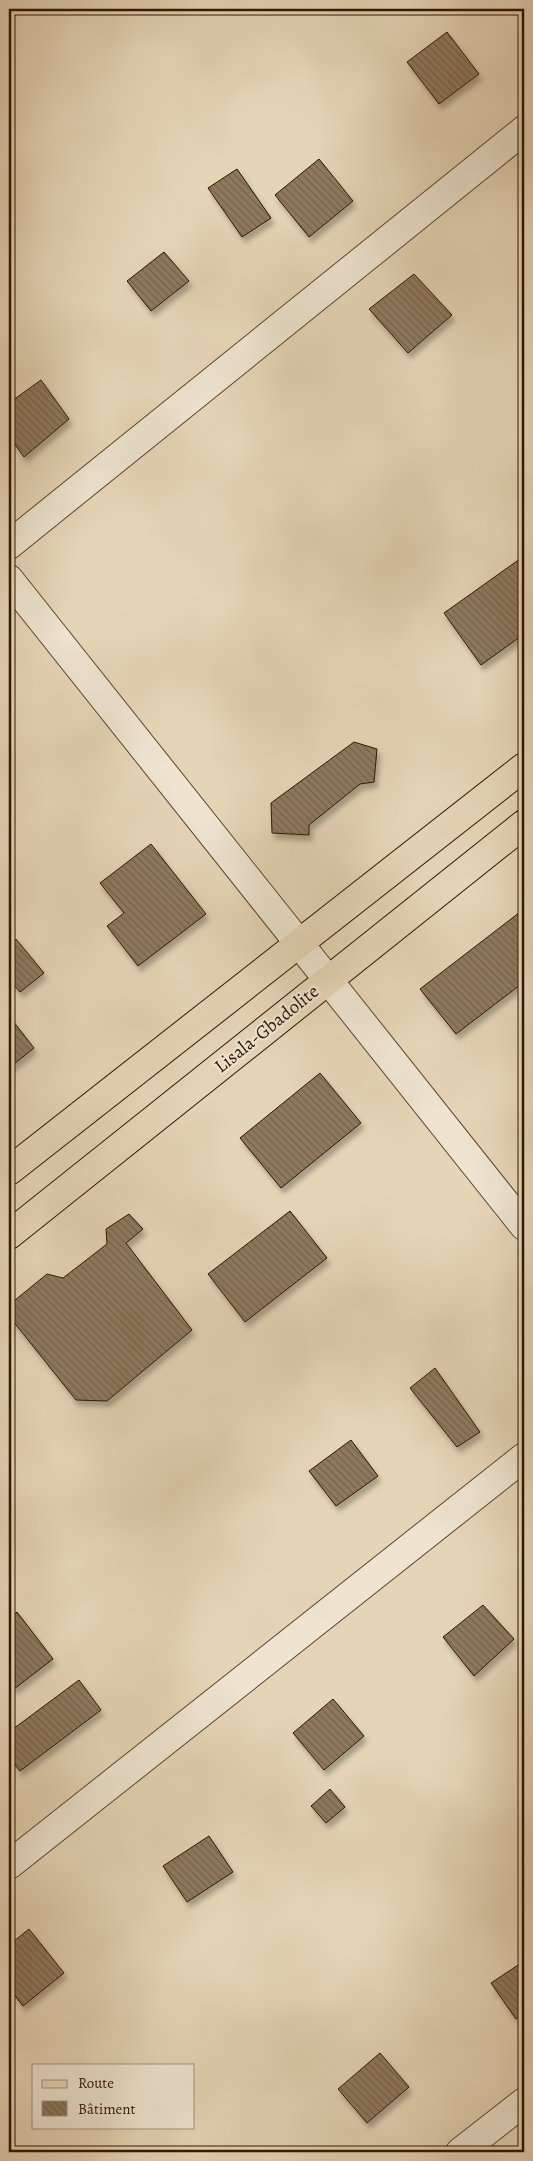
<svg xmlns="http://www.w3.org/2000/svg" width="533" height="2161" font-family="Alegreya,serif">
	<defs>
		<pattern id="building-back-hatch" width="6" height="6" patternUnits="userSpaceOnUse" patternTransform="scale(1.25)"><rect width="6" height="6" fill="#8e795f"/><path d="M-1 5l2 2M0 0l6 6M5-1l2 2" fill="none" stroke="#74624c"/></pattern>
		<filter id="shadow"><feDropShadow dx="3" dy="5.5" stdDeviation="2.5" flood-color="#0004"/></filter>
	</defs>
	<rect width="100%" height="100%" fill="#e5d5b7"/>
	<filter id="stains"><feTurbulence type="fractalNoise" baseFrequency=".004" numOctaves="4"/><feColorMatrix values="0 0 0 0 .2 0 0 0 0 .09 0 0 0 0 .02 0 0 0 .5 -.17"/></filter>
	<radialGradient id="worn" r=".72"><stop offset=".6" stop-color="#630" stop-opacity="0"/><stop offset="1" stop-color="#630" stop-opacity=".3"/></radialGradient>
	<g fill="url(#building-back-hatch)" stroke="#2f1500" filter="url(#shadow)">
		<path d="M447 32 479 74 439 104 407 62Z"/>
		<path d="M319 159 353 201 309 237 275 195Z"/>
		<path d="M237 169 271 218 242 237 208 188Z"/>
		<path d="M164 252 189 281 151 311 127 281Z"/>
		<path d="M414 274 452 315 408 353 369 309Z"/>
		<path d="M41 380 69 419 24 457 9 436V403Z"/>
		<path d="M524 556V634L481 665 444 613Z"/>
		<path d="M354 742 377 749 374 782 360 784 309 825V835L272 833 271 803Z"/>
		<path d="M151 844 206 914 138 966 107 926 124 913 100 883Z"/>
		<path d="M524 909V982L456 1034 420 989Z"/>
		<path d="M16 939 44 973 20 992 9 979V945Z"/>
		<path d="M9 1016 34 1048 9 1068Z"/>
		<path d="M320 1073 361 1123 281 1188 240 1138Z"/>
		<path d="M290 1211 327 1258 245 1322 208 1274Z"/>
		<path d="M129 1214 143 1229 126 1243 192 1330 107 1401 76 1400 9 1316V1305L47 1274 63 1278 107 1244 106 1229Z"/>
		<path d="M435 1368 480 1432 457 1447 410 1388Z"/>
		<path d="M351 1440 378 1476 336 1506 309 1471Z"/>
		<path d="M483 1605 514 1639 474 1676 443 1637Z"/>
		<path d="M17 1612 53 1659 14 1689 9 1682V1619Z"/>
		<path d="M79 1680 101 1710 20 1771 9 1757V1732Z"/>
		<path d="M333 1699 364 1736 324 1770 293 1733Z"/>
		<path d="M330 1789 345 1807 326 1823 311 1806Z"/>
		<path d="M209 1836 233 1872 187 1902 163 1866Z"/>
		<path d="M29 1929 64 1973 23 2006 9 1988V1945Z"/>
		<path d="M524 1961V2013L516 2019 491 1983Z"/>
		<path d="M380 2053 409 2087 367 2123 338 2089Z"/>
	</g>
	<g fill="none" stroke-linecap="round" stroke-linejoin="round">
		<defs>
			<g id="minor">
				<path d="M9 545 524 130"/>
				<path d="M9 579 524 1226"/>
				<path d="M9 1865 524 1457"/>
				<path d="M460 2152 524 2102"/>
			</g>
			<g id="primary">
				<path d="M9 1171 524 767"/>
				<path d="M9 1235 524 824"/>
			</g>
		</defs>
		<use href="#minor" stroke="#5c452e" stroke-width="30"/>
		<use href="#primary" stroke="#2f1500" stroke-width="30"/>
		<use href="#minor" stroke="#eee4d0" stroke-width="28"/>
		<use href="#primary" stroke="#e5d5b7" stroke-width="28"/>
	</g>
	<g text-anchor="middle" stroke-width="4.5" stroke-linejoin="round" paint-order="stroke">
		<g font-size="19" fill="#2f1500" stroke="#eee4d0">
			<text transform="translate(266 1028) rotate(-39)" y="7">Lisala-Gbadolite</text>
		</g>
	</g>
	<rect width="533" height="2161" fill="none" stroke="#e5d5b7" stroke-width="30"/>
	<rect x="10" y="10" width="513" height="2141" fill="none" stroke="#2f1500" stroke-width="2.5"/>
	<rect x="15" y="15" width="503" height="2131" fill="none" stroke="#2f1500"/>
	<rect x="32" y="2064" width="162" height="65" fill="#eee4d0" stroke="#a2917d"/>
	<rect x="42" y="2080" width="25" height="8" fill="#e5d5b7" stroke="#a2917d"/>
	<text x="78" y="2088" font-size="15" fill="#2f1500">Route</text>
	<rect x="42" y="2101" width="25" height="15" fill="url(#building-back-hatch)" stroke="#a2917d"/>
	<text x="78" y="2114" font-size="15" fill="#2f1500">Bâtiment</text>
	<rect width="100%" height="100%" filter="url(#stains)"/>
	<rect width="100%" height="100%" fill="url(#worn)"/>
</svg>
